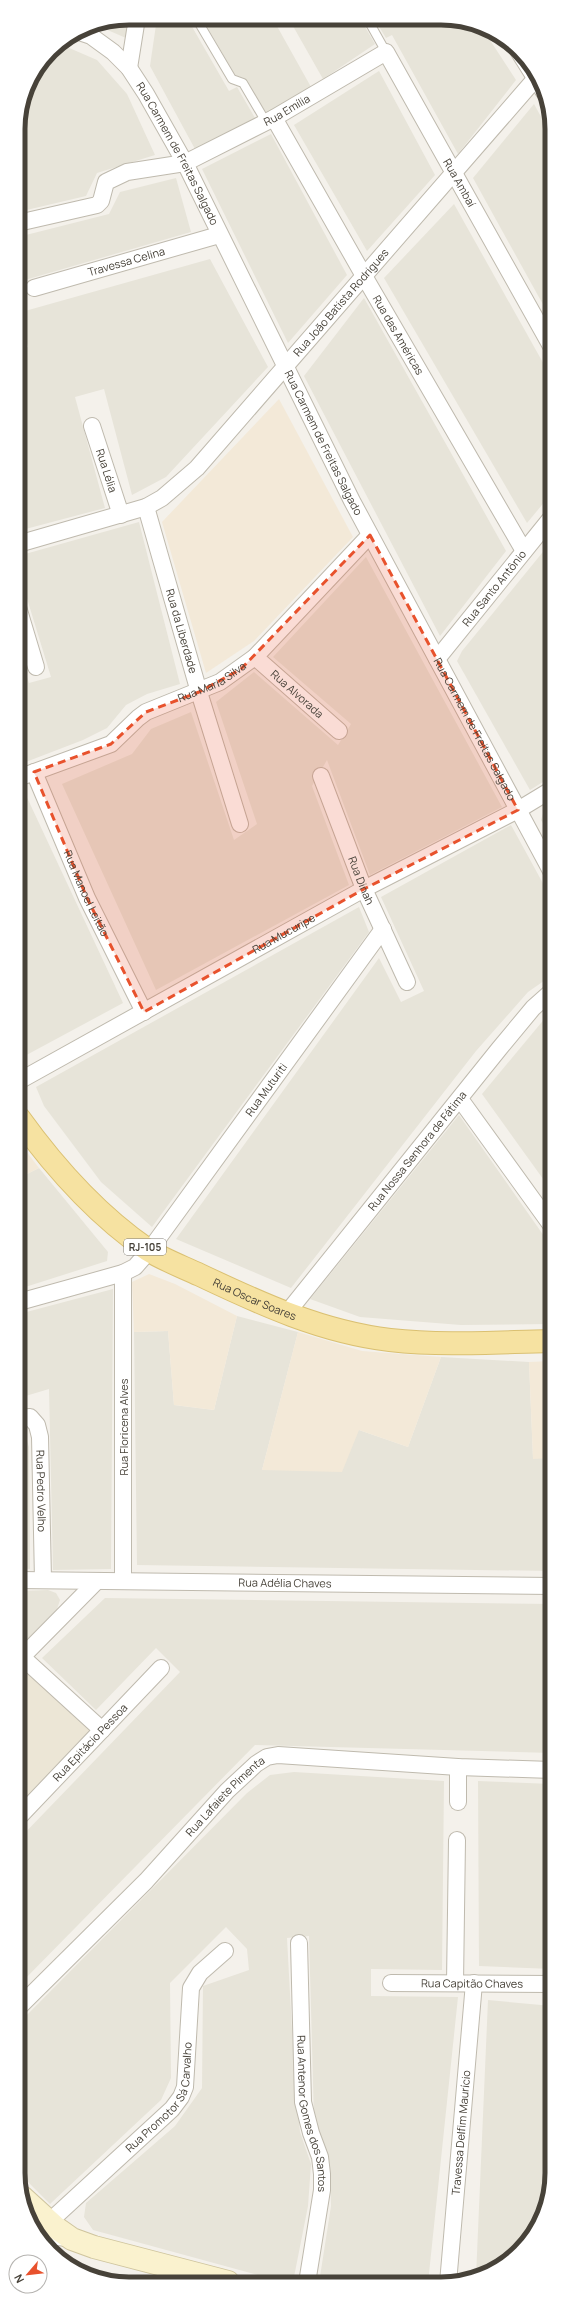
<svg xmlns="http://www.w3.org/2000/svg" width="570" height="2302" font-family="Manrope,sans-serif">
	<rect width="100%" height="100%" fill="#f4f1eb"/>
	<g fill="#e7e4d9">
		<path d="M128 18 126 38 96 25Z"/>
		<path d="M157 18H187L229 91 237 87 255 118 195 149 150 66Z"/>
		<path d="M202 18 273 19 311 87 265 114 244 78 235 75Z"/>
		<path d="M289 19 361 20 375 44 323 79Z"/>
		<path d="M375 20H463L484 31 516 80 458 154 392 35 386 38Z"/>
		<path d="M60 44 97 60 127 94 155 155 97 173 86 196 18 212V122L27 86 51 50Z"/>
		<path d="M379 71 435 175 367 251 294 125Z"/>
		<path d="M534 104 551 135V319L473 178Z"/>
		<path d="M271 134 347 275 288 343 202 169Z"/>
		<path d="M176 178 191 232 18 282V237L109 214 120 192Z"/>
		<path d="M454 204 551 377V494L527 523 384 278Z"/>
		<path d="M210 259 268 367 166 477 132 495 104 389 75 397 105 508 18 531V351L28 347 23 329 18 330V296L25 311Z"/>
		<path d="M364 298 506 551 440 636 304 376Z"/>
		<path d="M139 522 180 684 147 694 126 705 107 728 83 740 18 765V648L29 683 51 677 18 569V556Z"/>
		<path d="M551 542V777L530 790 457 661 462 651Z"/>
		<path d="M366 557 502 807 370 875 327 760 312 786 349 885 156 990 62 784 132 754 151 729 191 712 234 840 257 824 216 702 254 672 338 745 351 724 273 657Z"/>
		<path d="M24 791 123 1003 19 1059 18 794Z"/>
		<path d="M551 806V837L541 820 544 810Z"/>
		<path d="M511 825 551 898V976L528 992 476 1051 291 1288 176 1239 379 958 401 1002 424 991 381 897Z"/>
		<path d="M359 907 369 932 152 1227 101 1182 44 1106 36 1087Z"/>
		<path d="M551 1011V1190L482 1094Z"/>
		<path d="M459 1115 551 1246V1324L461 1325 360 1317 310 1299Z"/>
		<path d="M39 1168 108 1252 107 1261 19 1289V1178Z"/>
		<path d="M113 1289 111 1569 53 1570 49 1389 19 1398V1314Z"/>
		<path d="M237 1316 298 1332 262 1470 359 1430 408 1447 441 1357 529 1362 533 1458H552V1571L137 1565 134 1332 168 1331 174 1405 214 1410Z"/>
		<path d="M19 1431H24L29 1447 30 1569 19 1568Z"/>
		<path d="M48 1590 56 1593 60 1600 57 1609 19 1648V1591Z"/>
		<path d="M105 1598 552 1604V1753L255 1745 19 1985V1839L180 1672 156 1648 96 1710 42 1658Z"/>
		<path d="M294 1772 444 1781 442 1970 371 1969V1996L458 1997 428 2283H319L331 2206 330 2164 314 2119 309 1936 287 1938 294 2067 300 2132 311 2164 308 2206 293 2282H283L93 2230 84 2217 86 2203 175 2126 202 2088 203 1986 249 1970 247 1949 226 1927 170 1983 171 2078 161 2100 50 2204 19 2173V2023L247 1793 270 1775Z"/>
		<path d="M478 1781 552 1784V1969L479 1966Z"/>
		<path d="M488 2000 552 2006V2115L547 2200 543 2216 524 2246 490 2272 476 2277Z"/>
		<path d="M80 2265 134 2282H107L81 2268Z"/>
	</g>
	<g fill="#f3e9d8">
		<path d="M279 399 353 537 254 641 206 673 162 522Z"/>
		<path d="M19 1142 39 1168 19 1178Z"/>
		<path d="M149 1274 175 1284 237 1316 214 1410 174 1405 168 1331 134 1332 132 1282Z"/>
		<path d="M298 1332 362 1351 441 1357 408 1447 359 1430 342 1472 262 1470Z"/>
		<path d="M551 1361 552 1458 533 1459 529 1362Z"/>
		<path d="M552 2115V2180L547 2200Z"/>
	</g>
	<path fill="#ece6d6" d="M19 1663 91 1731 19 1810Z"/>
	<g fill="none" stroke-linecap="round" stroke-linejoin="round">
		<defs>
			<g id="lane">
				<path d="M196 18 232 79 243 83 266 122"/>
				<path d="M368 20 386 52"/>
			</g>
			<g id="street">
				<path id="s1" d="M79 32 91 36 113 52 129 68 146 94 185 163 352 501 551 871"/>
				<path d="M517 49 544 92"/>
				<path d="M129 68 137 18"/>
				<path id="s2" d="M274 118 364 276 524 551"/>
				<path id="s3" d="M18 223 97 205 101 201 106 182 127 172 185 163 274 118 386 52 551 346"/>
				<path id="s4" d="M34 288 219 235"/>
				<path id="s5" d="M92 426 121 515"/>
				<path id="s6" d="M146 507 199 692 240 824"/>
				<path id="s7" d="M18 544 146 507 162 498 197 468 536 78"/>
				<path d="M18 607 36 667"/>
				<path id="s8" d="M255 657 339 731"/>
				<path id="s9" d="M437 659 551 518"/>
				<path id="s10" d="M34 772 87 898 144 1012"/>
				<path id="s11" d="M321 776 364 889 407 982"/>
				<path id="s12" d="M18 778 111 744 138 718 146 712 220 682 255 657 370 535"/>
				<path id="s13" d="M19 1081 364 889 518 810 551 790"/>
				<path d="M460 1099 551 1225"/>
				<path id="s14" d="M19 1302 123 1273 135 1267 149 1251 383 929"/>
				<path id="s15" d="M287 1313 499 1049 533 1008 551 992"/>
				<path id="s16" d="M19 1418 30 1417 37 1425 40 1437 43 1580"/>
				<path id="s17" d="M19 1580 552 1586"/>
				<path d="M123 1581V1273"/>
				<path d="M22 1657 102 1730"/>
				<path d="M19 1660 97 1581"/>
				<path d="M458 1802V1767"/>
				<path id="s18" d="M19 1817 161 1668"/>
				<path id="s19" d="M299 1943 303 2102 311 2133 320 2157 322 2174V2190L307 2283"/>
				<path id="s20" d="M391 1983 552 1984"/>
				<path d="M455 1983 457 1840"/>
				<path id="s21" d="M19 2007 146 1881 227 1791 256 1764 267 1757 278 1755 458 1767 552 1770"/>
				<path id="s22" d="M49 2222 172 2109 181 2097 185 2087 191 1988 200 1973 225 1951"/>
				<path d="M39 2236 71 2238"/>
				<path id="s23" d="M448 2283 474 1983"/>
			</g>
			<path id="secondary" d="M22 2197 55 2227 72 2239 94 2247 228 2282"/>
			<g id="primary">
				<path id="s24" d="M19 1118C55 1168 97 1215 148 1250 164 1260 183 1267 200 1275 261 1304 322 1332 390 1340 443 1346 498 1342 551 1341"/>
			</g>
		</defs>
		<use href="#lane" stroke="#bfbaae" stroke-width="10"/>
		<use href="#street" stroke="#bfbaae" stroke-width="18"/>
		<use href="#secondary" stroke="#cfc59e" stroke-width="24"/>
		<use href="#primary" stroke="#dac072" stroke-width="24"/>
		<use href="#lane" stroke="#fff" stroke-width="8"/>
		<use href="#street" stroke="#fff" stroke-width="16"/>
		<use href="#secondary" stroke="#faf2ce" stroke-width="22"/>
		<use href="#primary" stroke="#f6e2a1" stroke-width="22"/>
	</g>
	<path fill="#e8522d" fill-opacity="0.2" stroke="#e8522d" stroke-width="3" stroke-dasharray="8 5" stroke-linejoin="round" d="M370 535 518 810 364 889 144 1012 87 898 34 772 111 744 146 712 199 692 241 669Z"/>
	<g text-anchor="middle" stroke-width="3" stroke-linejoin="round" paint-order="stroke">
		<rect fill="#fff" stroke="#7e7b74" stroke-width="1" x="124" y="1239" width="42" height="16" rx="3"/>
		<g font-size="10" font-weight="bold" fill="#474239">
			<text x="145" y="1251">RJ-105</text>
		</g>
		<g font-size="11" fill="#474239" stroke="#fff">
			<text dy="4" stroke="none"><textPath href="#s3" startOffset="303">Rua Emília</textPath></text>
			<text dy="4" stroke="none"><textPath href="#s1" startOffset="161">Rua Carmem de Freitas Salgado</textPath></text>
			<text dy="4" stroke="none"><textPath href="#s3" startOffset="568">Rua Ambaí</textPath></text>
			<text dy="4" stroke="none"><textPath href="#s4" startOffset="96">Travessa Celina</textPath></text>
			<text dy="4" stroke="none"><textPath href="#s7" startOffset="417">Rua João Batista Rodrigues</textPath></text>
			<text dy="4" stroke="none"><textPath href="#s2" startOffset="250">Rua das Américas</textPath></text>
			<text dy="4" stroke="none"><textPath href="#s1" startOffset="485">Rua Carmem de Freitas Salgado</textPath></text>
			<text dy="4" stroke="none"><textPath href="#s5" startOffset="47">Rua Lélia</textPath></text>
			<text dy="4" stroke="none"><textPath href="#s9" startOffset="91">Rua Santo Antônio</textPath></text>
			<text dy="4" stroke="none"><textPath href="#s6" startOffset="129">Rua da Liberdade</textPath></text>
			<text dy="4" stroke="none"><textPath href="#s12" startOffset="219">Rua Maria Silva</textPath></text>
			<text dy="4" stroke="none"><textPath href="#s8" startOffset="56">Rua Alvorada</textPath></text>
			<text dy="4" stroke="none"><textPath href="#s1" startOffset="809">Rua Carmem de Freitas Salgado</textPath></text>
			<text dy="4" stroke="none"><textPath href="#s11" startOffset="112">Rua Dinah</textPath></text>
			<text dy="4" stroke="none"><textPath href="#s10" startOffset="132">Rua Manoel Leitão</textPath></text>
			<text dy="4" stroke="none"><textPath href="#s13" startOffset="303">Rua Mucuripe</textPath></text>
			<text dy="4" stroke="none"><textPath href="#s14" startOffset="342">Rua Muturiti</textPath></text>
			<text dy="4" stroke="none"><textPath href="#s15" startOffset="208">Rua Nossa Senhora de Fátima</textPath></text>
			<text dy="4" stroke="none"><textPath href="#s24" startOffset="303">Rua Oscar Soares</textPath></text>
			<text transform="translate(124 1427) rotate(-90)" y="4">Rua Floricena Alves</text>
			<text dy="4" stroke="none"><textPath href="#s16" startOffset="88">Rua Pedro Velho</textPath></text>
			<text dy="4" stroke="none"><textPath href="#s17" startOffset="266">Rua Adélia Chaves</textPath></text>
			<text dy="4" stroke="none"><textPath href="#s18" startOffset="103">Rua Epitácio Pessoa</textPath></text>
			<text dy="4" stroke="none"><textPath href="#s21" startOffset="295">Rua Lafaiete Pimenta</textPath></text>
			<text dy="4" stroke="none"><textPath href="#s20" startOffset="81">Rua Capitão Chaves</textPath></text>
			<text dy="4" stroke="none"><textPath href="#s22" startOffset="172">Rua Promotor Sá Carvalho</textPath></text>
			<text dy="4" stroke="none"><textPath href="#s19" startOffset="172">Rua Antenor Gomes dos Santos</textPath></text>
			<text dy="4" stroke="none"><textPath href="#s23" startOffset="151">Travessa Delfim Maurício</textPath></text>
		</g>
	</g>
	<path d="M0 0H570V2302H0ZM129 25H441A104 104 0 0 1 545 129V2173A104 104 0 0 1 441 2277H129A104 104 0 0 1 25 2173V129A104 104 0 0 1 129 25Z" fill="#fff" fill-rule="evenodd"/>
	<path fill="none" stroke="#474239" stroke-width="5" d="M129 25H441A104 104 0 0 1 545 129V2173A104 104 0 0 1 441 2277H129A104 104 0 0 1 25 2173V129A104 104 0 0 1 129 25Z"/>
	<g transform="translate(28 2274) rotate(242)"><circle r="19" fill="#ffffff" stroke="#b5b3b0"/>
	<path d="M0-3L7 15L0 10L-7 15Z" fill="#e8522d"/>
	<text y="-6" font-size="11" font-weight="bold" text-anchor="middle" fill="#474239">N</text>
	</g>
</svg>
